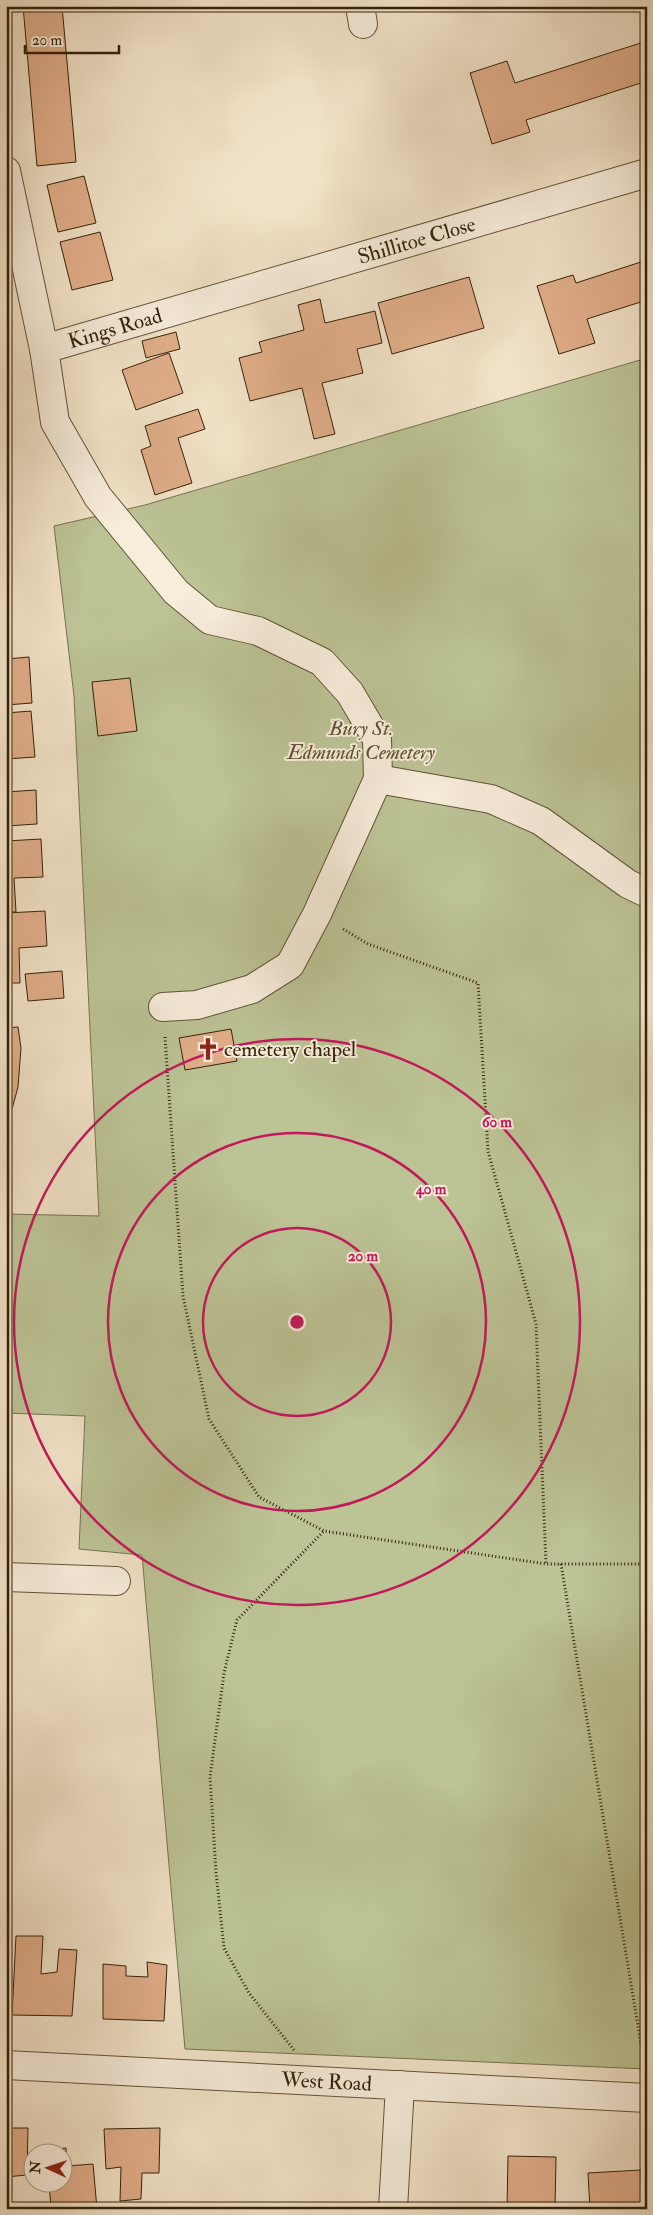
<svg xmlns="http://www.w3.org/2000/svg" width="653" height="2215" font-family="'IM FELL Double Pica',serif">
	<rect width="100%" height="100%" fill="#f2e3c8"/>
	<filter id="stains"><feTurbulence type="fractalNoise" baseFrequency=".004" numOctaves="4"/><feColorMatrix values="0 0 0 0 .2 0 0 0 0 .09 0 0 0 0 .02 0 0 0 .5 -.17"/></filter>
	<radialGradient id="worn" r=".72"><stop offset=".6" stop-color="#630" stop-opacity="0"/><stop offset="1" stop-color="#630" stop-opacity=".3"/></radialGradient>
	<path fill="#bcc395" stroke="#78724f" d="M647 358V2069L185 2049 142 1555 79 1549 85 1416 6 1413V1214L99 1216 74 696 54 526 145 505Z"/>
	<g fill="#e1ae8a" stroke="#342209">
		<path d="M23 6H62L76 162 37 166Z"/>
		<path d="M647 41V81L526 120 530 132 492 144 470 73 507 61 515 83Z"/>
		<path d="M84 176 96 223 58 232 47 185Z"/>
		<path d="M100 232 113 280 72 290 60 242Z"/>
		<path d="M647 260V300L587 319 595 343 559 354 537 286 573 275 576 283Z"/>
		<path d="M469 277 484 328 392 354 378 303Z"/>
		<path d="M320 299 325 323 375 311 382 343 357 349 363 373 322 383 335 434 314 439 302 388 250 401 239 358 262 352 259 342 304 330 298 305Z"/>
		<path d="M176 332 180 349 146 358 142 341Z"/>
		<path d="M169 353 183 393 136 410 122 370Z"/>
		<path d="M198 409 205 429 178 438 192 483 155 495 141 450 151 446 145 426Z"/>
		<path d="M29 657 32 703 6 705V659Z"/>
		<path d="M130 678 137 731 98 736 92 682Z"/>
		<path d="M31 711 35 757 6 759V713Z"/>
		<path d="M36 790 37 824 6 826V792Z"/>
		<path d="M41 839 43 877 14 878 16 912H6V841Z"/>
		<path d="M45 911 47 946 19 948 20 983H6V913Z"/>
		<path d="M62 971 64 998 28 1001 25 974Z"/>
		<path d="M18 1027 21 1048 18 1087 12 1109 6 1119V1028Z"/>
		<path d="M231 1029 237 1061 185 1070 179 1038Z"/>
		<path d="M16 1936H43L41 1974 57 1972 59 1949 77 1950 72 2016 12 2015Z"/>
		<path d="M147 1962 167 1965 164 2021 103 2019V1964L126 1966V1976L148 1977Z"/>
		<path d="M6 2128H28L27 2175 6 2177Z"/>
		<path d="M160 2128 159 2173H142L141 2199 120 2201 121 2167 106 2169 104 2129Z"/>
		<path d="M66 2148 67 2166 93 2164 97 2209H51L49 2182H62V2152H47V2150Z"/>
		<path d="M508 2156 556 2157 555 2209H507Z"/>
		<path d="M641 2170 642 2209H590L588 2173Z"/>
	</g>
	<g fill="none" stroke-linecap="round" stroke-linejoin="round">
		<defs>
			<g id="minor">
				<path d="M360 6 363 24"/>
				<path id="s1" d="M6 171 44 349 647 173"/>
				<path d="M44 349 55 422 98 497 176 592 210 620 258 631 322 662 350 693 377 739 378 779 317 914 290 965 252 989 197 1005 163 1007"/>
				<path d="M378 779 491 799 541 821 628 884 647 893"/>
				<path d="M6 1577 116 1581"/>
				<path id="s2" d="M6 2065 647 2098"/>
				<path d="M393 2209 400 2085"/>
			</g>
		</defs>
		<use href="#minor" stroke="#645239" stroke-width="30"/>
		<g stroke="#342209" stroke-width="3" stroke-dasharray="1 2.5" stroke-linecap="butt">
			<path d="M343 929 368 944 478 983 488 1151 536 1324 546 1564"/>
			<path d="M165 1037 183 1296 209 1419 259 1497 324 1531 546 1564H647"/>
			<path d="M561 1564 642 2050H647"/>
			<path d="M294 2050 249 1993 224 1948 216 1872 210 1777 224 1673 237 1620 324 1531"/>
		</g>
		<use href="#minor" stroke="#f7eddb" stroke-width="28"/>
	</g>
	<g fill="none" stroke="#c2185b" stroke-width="2.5">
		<circle cx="297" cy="1322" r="94"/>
		<circle cx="297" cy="1322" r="189"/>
		<circle cx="297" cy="1322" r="283"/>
	</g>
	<defs>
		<symbol id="church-bare" viewBox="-9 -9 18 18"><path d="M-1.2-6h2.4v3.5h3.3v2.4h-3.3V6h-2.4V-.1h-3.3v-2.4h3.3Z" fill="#8f2418" stroke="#f7eddb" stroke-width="2.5" paint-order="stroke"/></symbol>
	</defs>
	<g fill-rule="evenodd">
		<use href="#church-bare" x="192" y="1033" width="32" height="32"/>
	</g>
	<g text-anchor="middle" stroke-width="4" stroke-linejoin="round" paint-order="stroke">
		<g font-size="21" fill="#342209" stroke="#f7eddb">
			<text dy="7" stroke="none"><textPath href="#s1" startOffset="570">Shillitoe Close</textPath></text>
			<text dy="7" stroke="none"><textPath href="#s1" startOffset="256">Kings Road</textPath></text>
			<text dy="7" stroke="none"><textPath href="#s2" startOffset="321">West Road</textPath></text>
		</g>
		<g font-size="21" font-style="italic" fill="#5d5233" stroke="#f7eddb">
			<text x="361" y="735">Bury St.<tspan x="361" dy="24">Edmunds Cemetery</tspan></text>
		</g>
		<g font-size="21" fill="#342209" stroke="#f7eddb" text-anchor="start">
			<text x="224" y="1056">cemetery chapel</text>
		</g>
	</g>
	<circle cx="297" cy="1322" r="8" fill="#c2185b" stroke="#f7eddb" stroke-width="2.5"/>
	<g font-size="15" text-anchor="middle" font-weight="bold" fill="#c2185b" stroke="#f7eddb" stroke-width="4" stroke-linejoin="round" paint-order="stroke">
		<text x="497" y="1127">60 m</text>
		<text x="431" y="1194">40 m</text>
		<text x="363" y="1261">20 m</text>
	</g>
	<rect width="653" height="2215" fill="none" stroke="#f2e3c8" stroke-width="25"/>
	<rect x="8" y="8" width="638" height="2200" fill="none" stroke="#342209" stroke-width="2.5"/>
	<rect x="12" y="12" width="628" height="2190" fill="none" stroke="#342209"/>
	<g transform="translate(48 2168) rotate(273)"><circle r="24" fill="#f7eddb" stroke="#a99c87"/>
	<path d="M0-4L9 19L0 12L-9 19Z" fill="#8f2418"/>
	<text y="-8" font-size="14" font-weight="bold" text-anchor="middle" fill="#342209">N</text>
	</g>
	<path d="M25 45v8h94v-8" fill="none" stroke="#342209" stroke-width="2.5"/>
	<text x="32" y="45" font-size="15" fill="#342209" stroke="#f7eddb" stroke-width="4" paint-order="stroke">20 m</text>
	<rect width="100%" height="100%" filter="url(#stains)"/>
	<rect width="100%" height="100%" fill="url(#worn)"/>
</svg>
